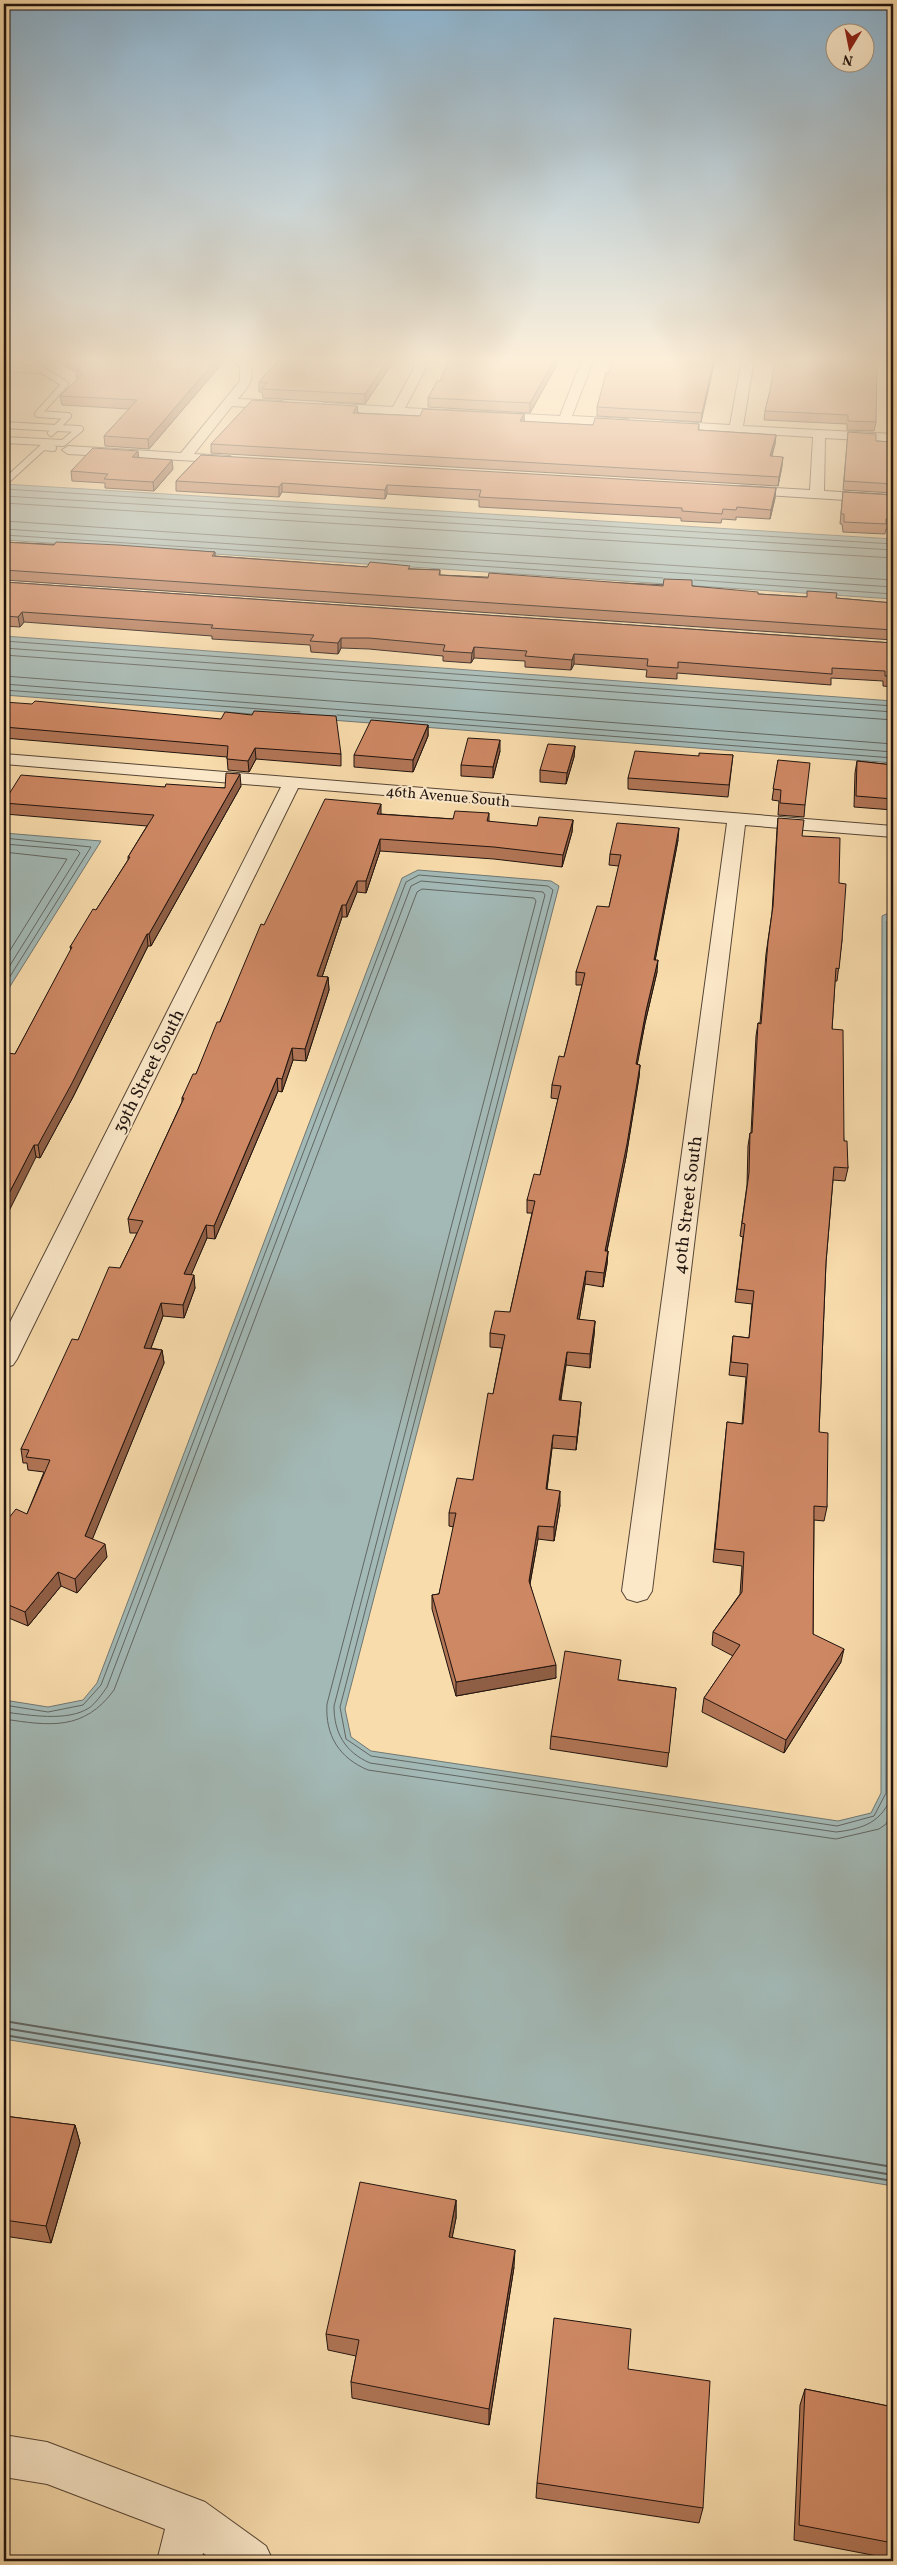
<svg xmlns="http://www.w3.org/2000/svg" width="897" height="2565" font-family="Vollkorn,serif">
	<rect width="100%" height="100%" fill="#f9dcac"/>
	<filter id="stains"><feTurbulence type="fractalNoise" baseFrequency=".004" numOctaves="4"/><feColorMatrix values="0 0 0 0 .2 0 0 0 0 .09 0 0 0 0 .02 0 0 0 .5 -.17"/></filter>
	<radialGradient id="worn" r=".72"><stop offset=".6" stop-color="#630" stop-opacity="0"/><stop offset="1" stop-color="#630" stop-opacity=".3"/></radialGradient>
	<g fill="#a3b9b6" stroke="#6f7773">
		<path d="M4 484 893 539V599L4 540Z"/>
		<path d="M4 636 893 701V763L4 695Z"/>
		<path d="M4 833 101 841 4 996Z"/>
		<path d="M418 870 551 881 559 886 345 1709 351 1737 371 1751 838 1821 871 1813 881 1793 882 916 893 911V2186L4 2039V1700L48 1707 83 1700 97 1683 402 878Z"/>
	</g>
	<g fill="none" stroke-linecap="round" stroke-linejoin="round">
		<g stroke="#626662" stroke-width="1">
			<path d="M4 489 893 544"/>
			<path d="M4 496 893 550"/>
			<path d="M4 503 893 558"/>
			<path d="M4 521 893 580"/>
			<path d="M4 529 893 587"/>
			<path d="M4 535 663 578"/>
			<path d="M694 580 893 594"/>
			<path d="M4 641 893 706"/>
			<path d="M4 648 893 712"/>
			<path d="M4 655 893 720"/>
			<path d="M4 676 893 744"/>
			<path d="M4 684 893 752"/>
			<path d="M4 690 300 712"/>
			<path d="M337 715 893 758"/>
			<path d="M4 838 91 847 4 986"/>
			<path d="M4 844 77 850 80 853 4 975"/>
			<path d="M4 852 67 859 4 960"/>
			<path d="M4 1705 48 1712 83 1705 101 1685 406 882 419 875 548 886 553 890 340 1707 346 1739 371 1756 837 1826 874 1816 886 1793 887 921 893 916"/>
			<path d="M4 1712C29 1715 67 1722 89 1708 96 1703 102 1694 107 1687L411 886 421 881 543 892 545 895 334 1706C334 1733 345 1752 370 1763L836 1832C863 1829 883 1822 892 1794L893 1164"/>
			<path d="M4 1719C50 1726 84 1731 114 1690L417 892 422 889 534 898 536 901 327 1704C325 1735 339 1758 368 1770L836 1839 879 1829 886 1824 893 1810"/>
		</g>
		<g stroke="#626662" stroke-width="2">
			<path d="M4 2021 893 2167"/>
			<path d="M4 2028 893 2175"/>
			<path d="M4 2035 893 2181"/>
		</g>
		<defs>
			<g id="service">
				<path d="M24 359 65 384 38 414 68 416 56 428"/>
				<path d="M4 425 56 428 51 433"/>
				<path d="M4 440 63 443 80 429 56 428"/>
				<path d="M6 481 43 447 53 448"/>
			</g>
			<g id="minor">
				<path d="M232 359H245C259 375 249 386 238 399L282 401 288 405 282 409 232 406 194 454 230 456 236 460 235 463 68 454 62 450 68 446 181 453 240 381V368Z"/>
				<path d="M414 359H426L425 370 405 408 560 416 582 359H594L572 416 627 419 633 423 627 427 325 411 319 407 325 403 393 407 413 370Z"/>
				<path d="M742 359H754L743 426 893 434V442L825 438 824 491 893 495V503L736 493 734 490 736 487 741 486 810 490 813 437 660 428 658 425 660 422 664 421 730 425Z"/>
				<path d="M4 365 39 367 45 370 39 373 4 371Z"/>
				<path d="M4 754 893 826V837L745 825 652 1591 647 1599 637 1602 627 1599 622 1591 727 823 298 788 17 1359 13 1365 4 1368V1334L281 787 4 764Z"/>
				<path d="M4 2435 47 2442 205 2502 266 2546 273 2561H215L203 2553 201 2561H157L165 2529 47 2484 4 2477Z"/>
			</g>
		</defs>
		<use href="#service" stroke="#564536" stroke-width="8"/>
		<use href="#minor" stroke="#564536" stroke-width="2"/>
		<use href="#service" stroke="#fbe8c9" stroke-width="6"/>
		<use href="#minor" fill="#fbe8c9" fill-rule="evenodd"/>
	</g>
	<g fill="#b17556" stroke="#20130e">
		<path d="M52 359H226L149 449 105 446 104 436 129 409 62 405 60 396 77 380 76 372Z"/>
		<path d="M280 359H395L365 404 263 398 262 392H259V382Z"/>
		<path d="M715 359 701 422 597 416V407L609 373Z"/>
		<path d="M559 361 530 413 428 407V398L440 381Z"/>
		<path d="M770 391 876 422 874 431 847 430V424L764 420 765 411Z"/>
		<path d="M357 406 358 413 420 416 524 414V422L593 425 699 424V430L776 435 775 444 772 456 782 466 778 486 211 453V444Z"/>
		<path d="M848 432 876 441 893 442V494V493L843 490Z"/>
		<path d="M201 455 775 498 770 519 736 517V520L722 519 721 523 681 521V518L479 507V500L387 494 385 499 282 492 279 497 176 491V481Z"/>
		<path d="M138 457 173 469 154 491 105 488V483L72 481 71 471Z"/>
		<path d="M843 492 893 495V530L886 529 885 534 843 532 842 524H840Z"/>
		<path d="M4 542 215 552V556L367 567 440 570V575L692 586 758 594 807 597 836 598 893 603V642V640L4 580Z"/>
		<path d="M4 582 893 643V687L883 686V681L831 678V685L677 673V679L646 677 647 670 574 664 571 670 525 667V661L474 658 471 663 443 661V656L369 649 341 648 338 654 311 652 310 645 212 639V636L24 622 20 627 4 626Z"/>
		<path d="M4 702 341 754V766L256 759 249 772 228 770 227 757 4 738Z"/>
		<path d="M428 725V736L413 772 354 767V755Z"/>
		<path d="M575 746 574 757 566 784 540 782V770Z"/>
		<path d="M500 751 493 778 461 776V765Z"/>
		<path d="M733 755 728 797 628 789V778L699 756Z"/>
		<path d="M778 760 805 805 804 817 778 815 779 801 772 800Z"/>
		<path d="M857 761 893 765V810L854 807 855 773Z"/>
		<path d="M241 786 151 946H148L73 1097 40 1158 36 1157 15 1054 71 950 70 947 96 910 128 860V857L147 826 5 814 4 802 165 787 225 788Z"/>
		<path d="M489 813V822L537 826 573 820 572 832 562 867 494 859 380 851 366 893 357 892 347 917H342L322 977H328L329 990 306 1061 293 1060 282 1092 278 1091 215 1239 207 1238 191 1274 195 1288 184 1318 163 1316 151 1348 162 1350 164 1363 92 1539 107 1557 77 1593 61 1586 28 1626 4 1616V1524L27 1514 44 1472 28 1470 27 1463H23L21 1449 78 1340 120 1268 137 1233H130L128 1219 182 1102V1098L196 1074 264 925 381 814 453 819Z"/>
		<path d="M778 818 802 836 839 883 842 940 837 981H835L832 1029 844 1141 848 1168 845 1181 833 1180 826 1262 819 1432 827 1507 824 1521 814 1520 813 1634 841 1662 784 1753 702 1712 704 1698 733 1656 712 1645 713 1632 740 1594 742 1566 713 1562 727 1422 742 1424 746 1377 729 1375 733 1336 749 1338 752 1304 735 1302 743 1237 740 1236 747 1185 748 1146 750 1133H751L756 1036 758 1023H760L766 954 772 913 777 829Z"/>
		<path d="M678 840 655 960 657 972 645 1023 637 1064 640 1065 639 1077 626 1157 607 1251H608L607 1264 603 1287 585 1284 579 1320 595 1321 594 1335 590 1368 566 1365 561 1400 580 1415 576 1450 552 1448 547 1489 560 1505 554 1541 538 1539 530 1584 556 1678 456 1696 432 1609V1595L439 1594 454 1527 449 1526V1513L473 1480 493 1394 502 1348 490 1347V1333L510 1312 532 1213H527V1200L540 1175 558 1099 551 1098 552 1085 564 1057 582 985H576V972L609 907 619 866 609 865 610 854Z"/>
		<path d="M619 1680 676 1688 667 1767 550 1749 551 1736Z"/>
		<path d="M4 2116 75 2125 80 2143 51 2243 4 2236Z"/>
		<path d="M456 2200V2218L452 2237 514 2267 489 2425 352 2398 351 2382 356 2356 328 2350 326 2334Z"/>
		<path d="M628 2369 703 2508 699 2523 536 2498 537 2483Z"/>
		<path d="M805 2389 893 2407V2559L794 2540 800 2405Z"/>
	</g>
	<g fill="#905f46" stroke="#20130e">
		<path d="M217 359H226L149 449 148 439Z"/>
		<path d="M389 359H395L365 404V394Z"/>
		<path d="M555 359H559V361L530 413V403Z"/>
		<path d="M714 359H715L701 422 702 413Z"/>
		<path d="M357 406 358 415 353 413Z"/>
		<path d="M524 414V423L520 421Z"/>
		<path d="M776 435 775 444 769 465 770 456Z"/>
		<path d="M138 451 139 460 132 457Z"/>
		<path d="M783 457 782 466 778 486 779 477Z"/>
		<path d="M172 460 173 469 154 491 153 482Z"/>
		<path d="M282 483V492L279 497V487Z"/>
		<path d="M387 485V494L385 499V490Z"/>
		<path d="M776 488 775 498 770 519 771 510Z"/>
		<path d="M22 612 24 622 20 627 18 617Z"/>
		<path d="M341 638V648L338 654V643Z"/>
		<path d="M474 647V658L471 663 472 653Z"/>
		<path d="M574 654V664L571 670 572 660Z"/>
		<path d="M428 725V736L413 772V760Z"/>
		<path d="M500 740V751L493 778V767Z"/>
		<path d="M575 746 574 757 566 784 567 773Z"/>
		<path d="M255 748 256 759 249 772 248 761Z"/>
		<path d="M240 774 241 786 151 946 149 934Z"/>
		<path d="M381 804V815L377 814Z"/>
		<path d="M573 820 572 832 562 867 563 855Z"/>
		<path d="M679 828 678 840 653 972 654 960Z"/>
		<path d="M380 839V851L366 893V881Z"/>
		<path d="M357 881V892L347 917 346 905Z"/>
		<path d="M342 905V917L318 989 317 976Z"/>
		<path d="M147 934 148 946 73 1097 40 1158 38 1145Z"/>
		<path d="M658 960 657 972 645 1023 635 1077 636 1064 646 1011Z"/>
		<path d="M328 977 329 990 306 1061 305 1049Z"/>
		<path d="M292 1048 293 1060 282 1092V1079Z"/>
		<path d="M640 1065 639 1077 626 1157 604 1264 605 1251Z"/>
		<path d="M277 1078 278 1091 215 1239 214 1226Z"/>
		<path d="M34 1145 36 1157 4 1221V1203Z"/>
		<path d="M206 1225 207 1238 186 1287 184 1274Z"/>
		<path d="M608 1251 607 1264 603 1287 604 1273Z"/>
		<path d="M586 1271 585 1284 577 1333V1319Z"/>
		<path d="M194 1275 195 1288 184 1318 183 1305Z"/>
		<path d="M161 1303 163 1316 146 1361 144 1348Z"/>
		<path d="M595 1321 594 1335 590 1368V1354Z"/>
		<path d="M162 1350 164 1363 88 1550 85 1536Z"/>
		<path d="M567 1352 566 1365 558 1413 559 1400Z"/>
		<path d="M581 1402 580 1415 576 1450 577 1437Z"/>
		<path d="M553 1435 552 1448 545 1503 546 1489Z"/>
		<path d="M560 1491V1505L554 1541V1527Z"/>
		<path d="M538 1526V1539L528 1594 529 1581Z"/>
		<path d="M105 1544 107 1557 77 1593 75 1579Z"/>
		<path d="M58 1572 61 1586 28 1626 25 1612Z"/>
		<path d="M844 1649 841 1662 784 1753 786 1740Z"/>
		<path d="M556 1665V1678L456 1696V1682Z"/>
		<path d="M75 2125 80 2143 51 2243 46 2226Z"/>
		<path d="M456 2200V2218L449 2254V2237Z"/>
		<path d="M515 2250 514 2267 489 2425V2409Z"/>
	</g>
	<g fill="#ce8864" stroke="#20130e">
		<path d="M68 359H217L148 439 104 436 137 400 60 396 83 374 76 370 81 366Z"/>
		<path d="M280 359H389L365 394 262 389 268 383 259 382Z"/>
		<path d="M449 359H555L530 403 428 398 437 381H440Z"/>
		<path d="M613 359H714L702 413 597 407 606 373H609Z"/>
		<path d="M775 359H877L876 422 848 421V415L765 411 770 391Z"/>
		<path d="M252 400 357 406 353 413 420 416 423 409 524 414 520 421 593 425 595 418 699 424 698 430 776 435 770 456 783 457 779 477 211 444Z"/>
		<path d="M848 432 876 434V441L893 442V484L844 481Z"/>
		<path d="M93 448 138 451 132 457 172 460 153 482 104 479 108 474 71 471Z"/>
		<path d="M201 455 776 488 771 510 737 507 736 510 723 509 722 514 682 511V508L479 497 481 490 387 485 385 490 282 483 279 487 176 481Z"/>
		<path d="M843 492 893 495V520L886 519V524L844 522V514H841Z"/>
		<path d="M4 542 54 545 56 542 118 545 215 552 212 556 367 567 370 562 410 566 408 569 440 570 439 575 488 578 489 573 663 586 664 579 692 580V586L758 592V594L807 597V591L837 593 836 598 893 603V630L4 570Z"/>
		<path d="M4 582 893 643V676H885V671L832 668V674L678 662V668L647 666 648 659 574 654 572 660 525 656 527 651 474 647 472 653 443 651 445 645 369 638H341L338 643 310 641 314 635 211 628 213 625 22 612 18 617 4 616Z"/>
		<path d="M35 701 221 719 225 712 252 715 254 711 336 716 341 754 255 748 248 761 227 759 228 746 4 727V702L32 704Z"/>
		<path d="M371 720 428 725 413 760 354 755Z"/>
		<path d="M468 738 500 740 493 767 461 765Z"/>
		<path d="M548 744 575 746 567 773 540 770Z"/>
		<path d="M635 751 699 756V753L733 755 729 785 628 778Z"/>
		<path d="M778 760 810 763 805 805 780 803 781 790 773 789Z"/>
		<path d="M857 761 893 765V799L856 796Z"/>
		<path d="M226 773 240 774 149 934H147L71 1085 38 1145H34L4 1203V1061L8 1053 15 1054 72 947H70L93 909 96 910 130 857H128L154 815 4 803V802L21 775 165 787 166 784 225 788Z"/>
		<path d="M325 799 381 804 377 814 453 819 455 811 489 813 487 821 537 826 539 817 573 820 563 855 494 847 380 839 366 881H357L346 905H342L317 976 328 977 305 1049 292 1048 282 1079 277 1078 214 1226 206 1225 184 1274 194 1275 183 1305 161 1303 144 1348 162 1350 85 1536 105 1544 75 1579 58 1572 25 1612 4 1603V1524L16 1509 27 1514 50 1460 26 1457 29 1450 21 1449 72 1339 78 1340 109 1267 120 1268 143 1221 128 1219 184 1098H182L193 1074H196L217 1022H220L261 924 264 925Z"/>
		<path d="M778 818 804 820 802 836 840 838 839 883 846 884 842 940 839 969 836 968 832 1029 843 1030 844 1141H847L848 1168 834 1167 826 1262 819 1432 828 1433 827 1507 814 1506 813 1634 844 1649 786 1740 704 1698 740 1645 713 1632 742 1592 744 1552 715 1549 727 1422 743 1424 748 1364 731 1362 733 1336 749 1338 754 1291 737 1289 745 1224 742 1223 749 1173 750 1133H752L758 1023 761 1024 768 942 773 906Z"/>
		<path d="M617 823 679 828 654 960H658L646 1011 636 1064 640 1065 627 1144 605 1251H608L604 1273 586 1271 577 1319 595 1321 590 1354 567 1352 559 1400 581 1402 577 1437 553 1435 546 1489 560 1491 554 1527 538 1526 529 1581 556 1665 456 1682 432 1595 439 1594 456 1513H449L457 1478 473 1480 488 1393 493 1394 505 1335 490 1333 495 1311 510 1312 535 1201 527 1200 534 1174 540 1175 561 1086 552 1085 559 1056 564 1057 585 973 576 972 597 906 609 907 621 855 610 854Z"/>
		<path d="M565 1651 621 1660 618 1680 676 1688 669 1753 551 1736Z"/>
		<path d="M4 2116 75 2125 46 2226 4 2220Z"/>
		<path d="M360 2182 456 2200 449 2237 515 2250 489 2409 351 2382 359 2340 326 2334Z"/>
		<path d="M554 2318 631 2329 628 2369 710 2381 703 2508 537 2483Z"/>
		<path d="M805 2389 893 2407V2543L799 2525Z"/>
	</g>
	<linearGradient id="sky" x2="0" y2="1"><stop stop-color="#8cb6d4"/><stop offset="0.5" stop-color="#fcefda"/><stop offset="1" stop-color="#fcefda" stop-opacity="0"/></linearGradient>
	<rect width="897" height="718" fill="url(#sky)"/>
	<g text-anchor="middle" stroke-width="4" stroke-linejoin="round" paint-order="stroke">
		<g font-size="15" fill="#20130e" stroke="#fbe8c9">
			<text transform="translate(448 796) rotate(5)" y="5">46th Avenue South</text>
		</g>
		<g font-size="18" fill="#20130e" stroke="#fbe8c9">
			<text transform="translate(148 1071) rotate(-63)" y="6">39th Street South</text>
			<text transform="translate(687 1205) rotate(-83)" y="6">40th Street South</text>
		</g>
	</g>
	<rect width="897" height="2565" fill="none" stroke="#f9dcac" stroke-width="20"/>
	<rect x="5" y="5" width="887" height="2555" fill="none" stroke="#20130e" stroke-width="2.5"/>
	<rect x="10" y="10" width="877" height="2545" fill="none" stroke="#20130e"/>
	<g transform="translate(850 48) rotate(190)"><circle r="24" fill="#fbe8c9" stroke="#a3937e"/>
	<path d="M0-4L9 19L0 12L-9 19Z" fill="#8f2418"/>
	<text y="-8" font-size="14" font-weight="bold" text-anchor="middle" fill="#20130e">N</text>
	</g>
	<rect width="100%" height="100%" filter="url(#stains)"/>
	<rect width="100%" height="100%" fill="url(#worn)"/>
</svg>
